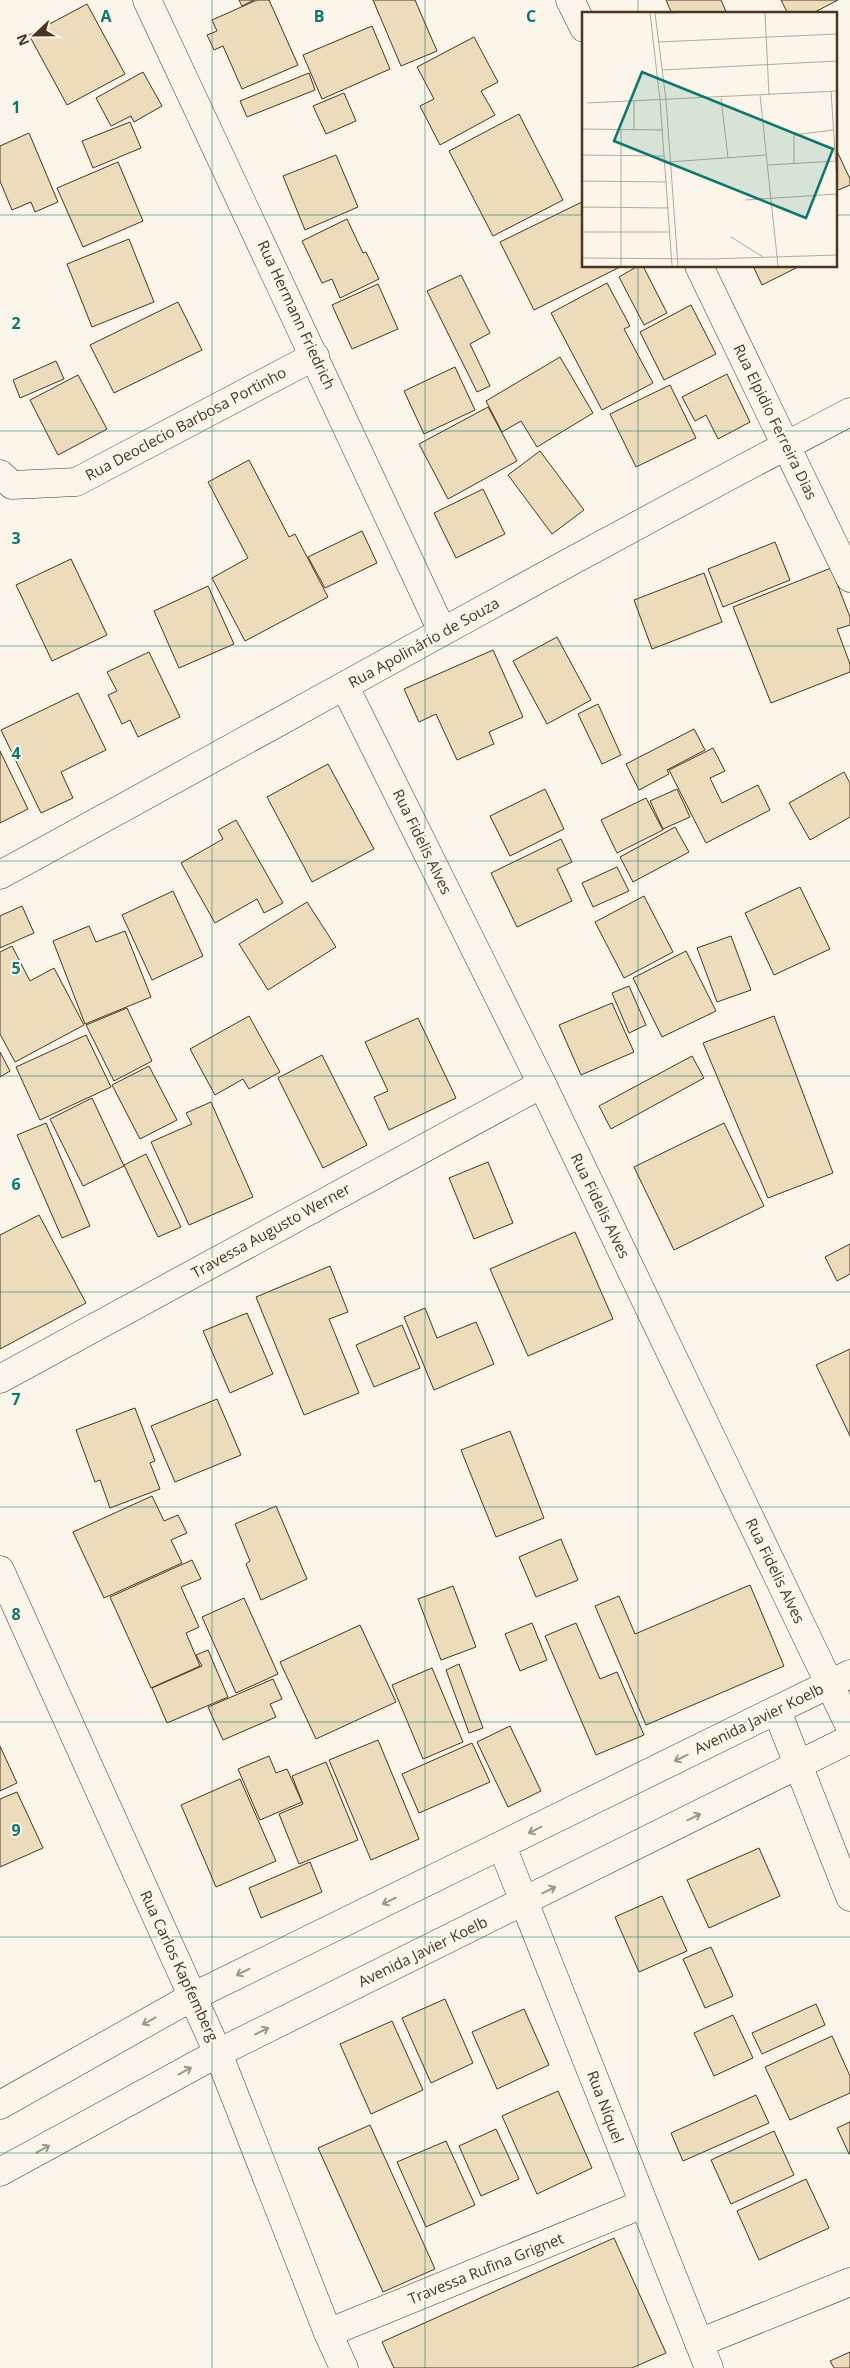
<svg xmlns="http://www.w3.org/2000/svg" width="850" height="2368" font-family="'Open Sans',sans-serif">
	<rect width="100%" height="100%" fill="#fbf6e9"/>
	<g fill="#ecdcbc" stroke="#4a3520">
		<path d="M239 0H254L242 6Z"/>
		<path d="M257 0H269L298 65 242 89 223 46 214 50 207 35 217 31 212 20Z"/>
		<path d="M373 0H415L437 51 401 66Z"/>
		<path d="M666 0H721L727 14H672Z"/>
		<path d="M781 0H838L811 14H788Z"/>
		<path d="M87 4 125 74 67 105 29 35Z"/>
		<path d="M372 26 390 69 322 99 303 55Z"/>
		<path d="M474 37 498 82 481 91 495 115 440 145 420 106 434 99 417 67Z"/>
		<path d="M143 72 162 106 134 122 131 116 111 126 96 98Z"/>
		<path d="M309 73 315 90 247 117 240 101Z"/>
		<path d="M344 93 356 121 326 134 313 106Z"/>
		<path d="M519 114 563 200 493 236 449 151Z"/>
		<path d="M130 122 141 148 93 168 82 141Z"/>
		<path d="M29 133 58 202 35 212 31 202 12 210 0 181V146Z"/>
		<path d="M836 149 850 179V185L836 191Z"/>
		<path d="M336 155 358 207 305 230 283 176Z"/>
		<path d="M118 162 143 221 83 247 57 188Z"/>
		<path d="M584 201V266H622L534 310 500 242Z"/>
		<path d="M347 219 363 253 366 252 379 279 340 298 332 279 322 283 302 241Z"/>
		<path d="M129 239 154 302 92 327 67 264Z"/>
		<path d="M638 266H643L667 313 644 325 619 277Z"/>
		<path d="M753 266H800L762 285Z"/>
		<path d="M461 275 490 333 470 344 490 386 477 392 427 291Z"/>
		<path d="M607 283 630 326 624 329 653 383 602 410 551 313Z"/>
		<path d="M378 284 398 329 352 349 332 305Z"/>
		<path d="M178 302 202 350 114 393 90 345Z"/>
		<path d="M691 305 716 354 664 380 640 332Z"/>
		<path d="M560 357 593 413 537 447 521 421 502 432 486 401Z"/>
		<path d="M56 361 64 379 20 398 13 380Z"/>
		<path d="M455 367 475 410 424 434 404 391Z"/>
		<path d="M727 374 750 422 718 439 706 415 695 421 682 397Z"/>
		<path d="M78 375 107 429 58 455 30 400Z"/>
		<path d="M670 385 696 438 636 467 610 414Z"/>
		<path d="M488 407 517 461 448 499 419 444Z"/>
		<path d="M540 451 584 510 552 534 508 475Z"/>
		<path d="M249 460 289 537 295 534 328 597 245 641 212 578 248 558 208 482Z"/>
		<path d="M483 489 505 534 456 558 434 513Z"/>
		<path d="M362 531 377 563 325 588 308 557Z"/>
		<path d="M775 542 790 580 723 607 708 569Z"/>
		<path d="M71 559 107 635 52 661 16 585Z"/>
		<path d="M831 568 850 617V625L837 629 850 664V672L771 703 733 607Z"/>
		<path d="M704 573 722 622 652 649 634 600Z"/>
		<path d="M208 586 234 644 179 668 154 611Z"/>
		<path d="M557 637 591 700 547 724 513 661Z"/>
		<path d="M493 650 523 717 489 732 494 744 457 760 436 714 419 722 404 689Z"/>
		<path d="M149 652 180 717 138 737 130 720 122 724 108 695 117 691 107 672Z"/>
		<path d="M78 693 106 750 61 772 73 798 41 813 1 730Z"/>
		<path d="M598 704 621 755 602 764 578 714Z"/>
		<path d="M694 729 705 750 667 770 669 774 639 790 626 764Z"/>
		<path d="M713 748 725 771 710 778 722 803 758 785 770 810 706 843 669 770Z"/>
		<path d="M0 751 28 809 0 823Z"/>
		<path d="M328 764 374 849 312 882 267 797Z"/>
		<path d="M844 772 850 783V817L810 840 789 803Z"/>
		<path d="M545 789 564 829 510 856 490 816Z"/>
		<path d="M677 789 690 817 663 829 650 801Z"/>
		<path d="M646 798 663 830 617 853 601 820Z"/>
		<path d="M236 820 283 903 264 913 257 899 215 923 181 863 223 839 218 830Z"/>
		<path d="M675 827 689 852 633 882 620 857Z"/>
		<path d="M561 839 572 862 557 869 572 901 517 927 491 873Z"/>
		<path d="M617 867 629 891 593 907 582 883Z"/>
		<path d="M800 887 830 949 774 975 745 913Z"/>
		<path d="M173 891 203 956 152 980 122 915Z"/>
		<path d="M644 896 673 952 624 978 595 922Z"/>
		<path d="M307 902 336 947 268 990 239 944Z"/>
		<path d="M22 906 34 933 0 948V916Z"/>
		<path d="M89 926 96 942 125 931 151 997 85 1024 53 941Z"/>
		<path d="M731 936 751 990 717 1002 697 948Z"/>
		<path d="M12 946 30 981 54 968 84 1025 15 1062 0 1034V952Z"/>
		<path d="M686 951 716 1011 662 1037 633 978Z"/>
		<path d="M629 986 646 1025 629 1033 612 993Z"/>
		<path d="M612 1003 634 1052 581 1075 559 1025Z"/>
		<path d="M127 1008 152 1061 114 1081 86 1025Z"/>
		<path d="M249 1016 280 1072 249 1089 243 1079 215 1095 190 1049Z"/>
		<path d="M774 1016 833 1173 768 1198 703 1043Z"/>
		<path d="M418 1018 456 1098 389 1130 374 1097 388 1091 365 1042Z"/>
		<path d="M86 1035 111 1087 40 1120 16 1067Z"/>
		<path d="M0 1052 10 1071 0 1077Z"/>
		<path d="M322 1055 367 1145 323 1168 278 1078Z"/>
		<path d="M692 1056 704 1078 611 1129 599 1106Z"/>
		<path d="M149 1066 177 1120 140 1139 112 1085Z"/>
		<path d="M92 1098 124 1166 83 1186 50 1119Z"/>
		<path d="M211 1102 253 1197 189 1225 151 1142 192 1124 186 1113Z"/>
		<path d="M46 1123 90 1226 62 1238 17 1135Z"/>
		<path d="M724 1123 764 1206 674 1250 634 1167Z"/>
		<path d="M146 1154 181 1227 158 1237 124 1165Z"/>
		<path d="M488 1162 513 1223 474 1239 449 1178Z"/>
		<path d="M39 1215 86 1303 0 1349V1235Z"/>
		<path d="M575 1232 613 1319 528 1356 490 1269Z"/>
		<path d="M850 1244V1274L837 1281 825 1257Z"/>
		<path d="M330 1266 348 1312 329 1319 359 1393 304 1415 256 1297Z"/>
		<path d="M425 1308 437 1338 476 1322 494 1364 434 1390 404 1317Z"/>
		<path d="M247 1313 273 1374 230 1393 203 1331Z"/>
		<path d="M402 1325 420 1368 374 1387 356 1345Z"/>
		<path d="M850 1349V1436L816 1365Z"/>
		<path d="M217 1399 241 1455 175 1482 151 1426Z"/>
		<path d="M135 1408 155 1461 150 1463 160 1489 110 1508 100 1480 95 1482 76 1430Z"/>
		<path d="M510 1431 544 1518 496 1537 461 1450Z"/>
		<path d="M152 1496 164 1521 178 1515 187 1533 171 1540 182 1563 104 1598 73 1532Z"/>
		<path d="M276 1506 307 1579 261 1600 246 1564 250 1561 235 1524Z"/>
		<path d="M561 1539 578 1580 536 1597 519 1557Z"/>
		<path d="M192 1560 201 1579 181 1587 199 1627 186 1633 200 1666 151 1688 110 1597Z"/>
		<path d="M750 1585 784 1666 646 1725 595 1606 619 1596 635 1634Z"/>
		<path d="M453 1586 476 1647 441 1660 418 1599Z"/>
		<path d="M244 1598 278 1674 236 1693 202 1617Z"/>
		<path d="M532 1623 547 1660 520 1671 505 1634Z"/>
		<path d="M576 1623 600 1679 617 1672 644 1735 596 1755 545 1636Z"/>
		<path d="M360 1625 396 1702 316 1739 280 1662Z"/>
		<path d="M208 1650 228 1697 167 1723 152 1688 202 1666 196 1655Z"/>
		<path d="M459 1664 483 1728 469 1733 446 1670Z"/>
		<path d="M432 1668 463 1742 423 1759 392 1685Z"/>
		<path d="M273 1679 282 1699 270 1704 276 1717 223 1740 208 1707Z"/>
		<path d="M510 1726 541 1791 508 1807 477 1742Z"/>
		<path d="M378 1740 419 1839 371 1860 329 1760Z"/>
		<path d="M472 1743 490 1782 419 1813 402 1774Z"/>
		<path d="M0 1746 17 1783 0 1791Z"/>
		<path d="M269 1756 276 1773 287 1769 302 1802 260 1820 238 1769Z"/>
		<path d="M326 1762 358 1840 299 1864 279 1814 303 1804 292 1776Z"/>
		<path d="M240 1779 276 1861 216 1887 181 1805Z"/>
		<path d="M17 1792 43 1848 0 1867V1799Z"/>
		<path d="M759 1848 780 1896 709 1928 687 1880Z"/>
		<path d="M310 1862 322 1892 261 1918 249 1888Z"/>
		<path d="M662 1896 687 1951 639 1972 615 1917Z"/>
		<path d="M711 1947 733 1996 705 2008 683 1959Z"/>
		<path d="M445 1999 473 2063 431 2083 402 2018Z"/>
		<path d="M816 2004 825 2025 762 2054 752 2033Z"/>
		<path d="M524 2009 549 2065 497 2089 472 2032Z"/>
		<path d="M733 2015 753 2058 714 2076 694 2033Z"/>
		<path d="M392 2021 423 2090 371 2114 340 2044Z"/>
		<path d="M832 2036 850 2076V2093L790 2120 765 2067Z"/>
		<path d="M558 2091 592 2168 537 2194 502 2116Z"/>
		<path d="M756 2095 769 2123 683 2161 671 2133Z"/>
		<path d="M850 2122V2154H849L837 2128Z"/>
		<path d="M370 2125 435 2269 383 2292 318 2148Z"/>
		<path d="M496 2129 519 2179 481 2196 459 2146Z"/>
		<path d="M774 2131 794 2175 731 2204 711 2160Z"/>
		<path d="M446 2141 475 2205 426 2227 397 2162Z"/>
		<path d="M806 2179 829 2228 759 2260 737 2211Z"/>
		<path d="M614 2238 666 2353 632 2368H394L382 2342Z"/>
		<path d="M850 2352V2368H834L830 2361Z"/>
	</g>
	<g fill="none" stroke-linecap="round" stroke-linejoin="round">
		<defs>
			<g id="street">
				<path d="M147 0 442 631"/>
				<path d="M570 0 584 28"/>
				<path d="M699 266 850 578"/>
				<path d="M0 474 12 485 76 482 315 356"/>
				<path d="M345 687 542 1084 850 1727"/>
				<path d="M0 875C283 721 564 562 850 412"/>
				<path d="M0 1379 542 1084"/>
				<path d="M777 1711 850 1897"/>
				<path d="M502 1846 709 2368"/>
				<path d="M218 2053 328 2333 344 2368"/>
				<path d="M328 2333 643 2204"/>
				<path d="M699 2343 850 2282"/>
			</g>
			<g id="secondary">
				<path d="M0 1570 218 2053"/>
				<path d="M0 2105 192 1997 850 1674"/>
				<path d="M0 2172 218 2053 850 1739"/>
			</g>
		</defs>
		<use href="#street" stroke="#4a3520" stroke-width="29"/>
		<use href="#secondary" stroke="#4a3520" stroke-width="29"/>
		<use href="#street" stroke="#fbf6e9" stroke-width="28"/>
		<use href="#secondary" stroke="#fbf6e9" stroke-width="28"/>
	</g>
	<defs><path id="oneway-shaft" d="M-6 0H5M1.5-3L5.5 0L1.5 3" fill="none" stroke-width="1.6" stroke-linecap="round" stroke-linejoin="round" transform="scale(1.25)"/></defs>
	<g stroke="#a29684">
		<use href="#oneway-shaft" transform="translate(681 1758) rotate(154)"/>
		<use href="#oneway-shaft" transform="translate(694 1817) rotate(-26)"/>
		<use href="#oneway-shaft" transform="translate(535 1830) rotate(154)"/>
		<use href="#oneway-shaft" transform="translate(549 1890) rotate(-26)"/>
		<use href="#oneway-shaft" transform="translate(389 1901) rotate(154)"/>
		<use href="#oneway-shaft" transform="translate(243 1972) rotate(154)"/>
		<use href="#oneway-shaft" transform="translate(149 2021) rotate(151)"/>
		<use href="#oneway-shaft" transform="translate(262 2031) rotate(-26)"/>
		<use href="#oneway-shaft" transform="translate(185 2071) rotate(-29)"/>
		<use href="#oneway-shaft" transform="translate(43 2149) rotate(-29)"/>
	</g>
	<path fill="none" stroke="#0f766e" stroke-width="1" stroke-opacity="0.55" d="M212 0V2368M425 0V2368M638 0V14M0 215H584M836 215H850M638 266V2368M0 431H850M0 646H850M0 861H850M0 1076H850M0 1292H850M0 1507H850M0 1722H850M0 1937H850M0 2153H850"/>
	<g text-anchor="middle" stroke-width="4" stroke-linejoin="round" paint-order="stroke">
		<g font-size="15" fill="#4a3520" stroke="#fbf6e9">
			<text transform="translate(296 315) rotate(65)" y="5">Rua Hermann Friedrich</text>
			<text transform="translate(775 422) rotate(64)" y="5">Rua Elpidio Ferreira Dias</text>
			<text transform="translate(186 424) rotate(-28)" y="5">Rua Deoclecio Barbosa Portinho</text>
			<text transform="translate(424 643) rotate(-29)" y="5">Rua Apolinário de Souza</text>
			<text transform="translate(422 842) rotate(64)" y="5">Rua Fidelis Alves</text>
			<text transform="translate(600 1206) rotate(64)" y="5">Rua Fidelis Alves</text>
			<text transform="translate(271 1231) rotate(-29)" y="5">Travessa Augusto Werner</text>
			<text transform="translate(775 1571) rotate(64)" y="5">Rua Fidelis Alves</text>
			<text transform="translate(759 1719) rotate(-26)" y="5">Avenida Javier Koelb</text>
			<text transform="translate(423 1952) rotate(-26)" y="5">Avenida Javier Koelb</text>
			<text transform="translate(179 1966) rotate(65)" y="5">Rua Carlos Kapfemberg</text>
			<text transform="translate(605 2107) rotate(69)" y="5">Rua Níquel</text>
			<text transform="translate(486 2269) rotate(-22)" y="5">Travessa Rufina Grignet</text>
		</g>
	</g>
	<g transform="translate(582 12)">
		<rect width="255" height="255" fill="#fbf6e9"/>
		<path fill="none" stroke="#b4a999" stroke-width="1" d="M68 1 78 88 90 254M73 1 84 88 96 254M73 1H93M183 1 187 83M76 30 255 22M80 58 255 49M249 79 255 171M178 83 196 254M139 86 146 146M52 88V117M5 91 255 79M0 117 81 118M0 143 83 144M87 150 184 143M212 151V123L251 118M186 153 255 149M0 169 85 170M163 188 255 182M0 195 87 196M0 220H88M149 225 181 245M0 246 129 247 255 243M39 254V117"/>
		<path fill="#0f766e" fill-opacity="0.15" stroke="#0f766e" stroke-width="2.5" d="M60 60 251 137 224 206 32 129Z"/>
		<rect width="255" height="255" fill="none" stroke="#4a3520" stroke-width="2.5"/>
	</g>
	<g font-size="16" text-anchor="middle" font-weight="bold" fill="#0f766e" stroke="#fbf6e9" stroke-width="4" stroke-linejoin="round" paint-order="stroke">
		<text x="106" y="22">A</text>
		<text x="319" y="22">B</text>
		<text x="531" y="22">C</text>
		<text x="16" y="113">1</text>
		<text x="16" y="329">2</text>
		<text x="16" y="544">3</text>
		<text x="16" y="759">4</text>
		<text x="16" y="974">5</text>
		<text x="16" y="1190">6</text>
		<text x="16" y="1405">7</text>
		<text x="16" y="1620">8</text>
		<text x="16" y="1836">9</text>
	</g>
	<g transform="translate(35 35) rotate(248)" stroke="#fbf6e9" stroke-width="4" paint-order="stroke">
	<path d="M0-4L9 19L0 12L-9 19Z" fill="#4a3520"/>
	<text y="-8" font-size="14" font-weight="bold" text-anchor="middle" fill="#4a3520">N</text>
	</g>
</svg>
